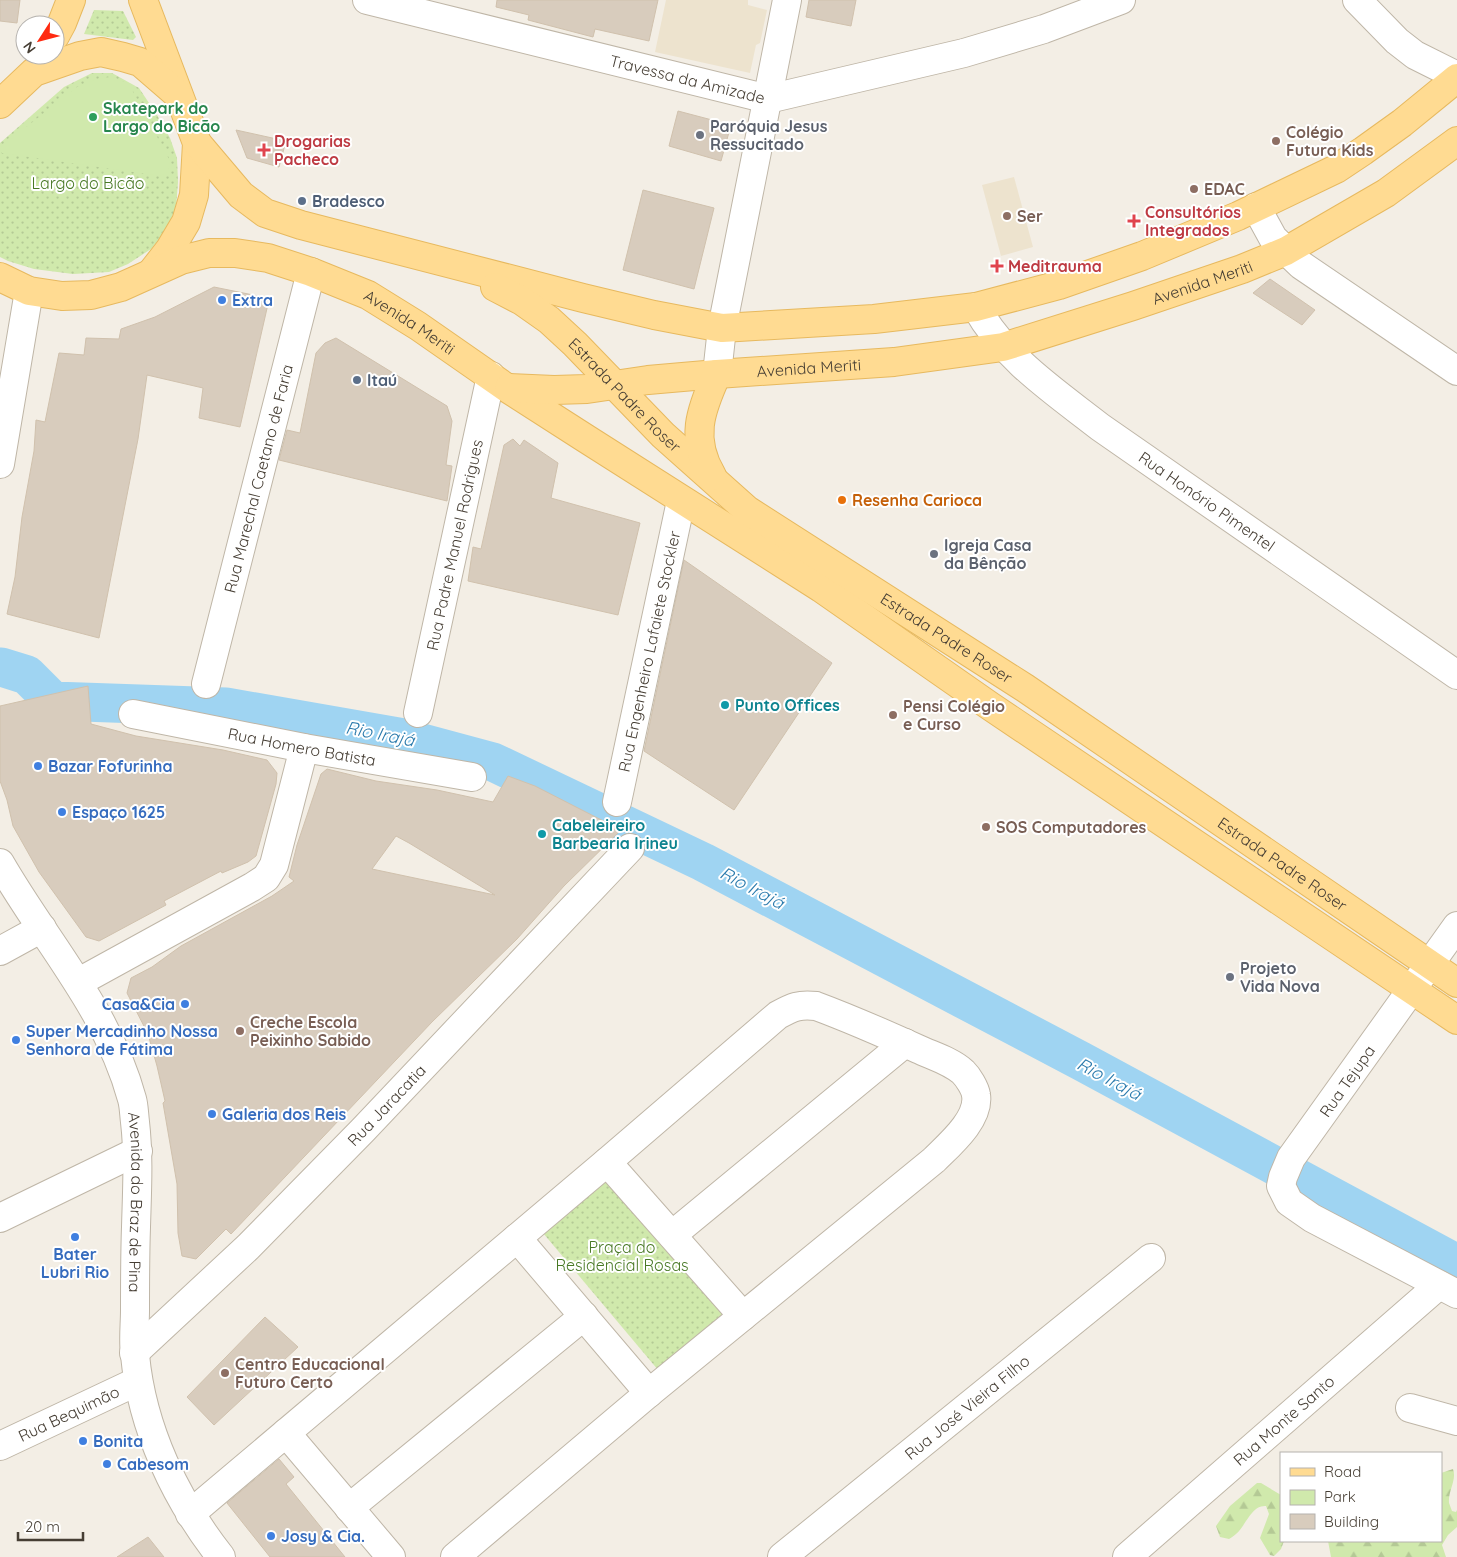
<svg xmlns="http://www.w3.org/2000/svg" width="1457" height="1557" font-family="Quicksand,sans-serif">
	<defs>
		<pattern id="green-dots" width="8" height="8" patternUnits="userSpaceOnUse" patternTransform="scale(1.25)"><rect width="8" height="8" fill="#d0e9ac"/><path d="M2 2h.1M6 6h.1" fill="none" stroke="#b4c995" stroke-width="1.8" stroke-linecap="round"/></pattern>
		<pattern id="forest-firs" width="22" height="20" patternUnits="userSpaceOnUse" patternTransform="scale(1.25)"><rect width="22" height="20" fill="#d0e9ac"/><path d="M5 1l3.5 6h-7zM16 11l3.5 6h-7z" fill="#b4c995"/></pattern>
	</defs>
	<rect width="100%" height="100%" fill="#f3eee5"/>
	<g fill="#ede3ce">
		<path d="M666 0H748V5L767 10 760 43 756 45 750 73 655 52Z"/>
		<path d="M1014 177 1033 247 1001 256 982 185Z"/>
	</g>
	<g fill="url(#green-dots)">
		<path d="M94 10 123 11 136 37 133 40 84 34Z"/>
		<path d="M92 73H112L139 88 157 115 170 138 177 158 178 182 176 208 164 233 151 249 128 264 109 272 73 274 34 269 8 261 0 257V143L64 87Z"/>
		<path d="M613 1175 733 1319 664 1377 543 1233Z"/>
	</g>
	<g fill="url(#forest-firs)">
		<path d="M1453 1469C1457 1480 1448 1491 1449 1503 1450 1506 1451 1508 1452 1511L1456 1512 1457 1510V1527L1448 1535 1442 1545 1446 1557H1331L1328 1541H1441V1473Z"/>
		<path d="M1257 1483H1261L1281 1495V1541H1284L1281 1549 1274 1556 1270 1555 1260 1538 1269 1514 1266 1506C1251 1505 1246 1526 1236 1534 1234 1536 1232 1537 1229 1539L1220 1537 1216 1526 1230 1506Z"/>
	</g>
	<path fill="#d0e9ac" d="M110 77 121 80 130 86 169 159 170 167 166 173 161 176 2 153 0 151 2 146 77 87 96 79Z"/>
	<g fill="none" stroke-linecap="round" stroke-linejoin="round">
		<path stroke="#9fd4f2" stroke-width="39" d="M1 667 27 675 53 701 226 707 404 738 493 762 703 862 1081 1061 1457 1264"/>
	</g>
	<g fill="#d8ccbd" stroke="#d0c1ad" fill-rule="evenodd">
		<path d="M0 0H20L17 23 0 21Z"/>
		<path d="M497 0H658L649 41 595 29 593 37 528 20 529 15 496 7Z"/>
		<path d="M809 0H856L851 26 806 17Z"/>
		<path d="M678 111 731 125 721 161 669 146Z"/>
		<path d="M236 130 286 141 279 167 247 158Z"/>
		<path d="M643 190 714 208 694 289 623 270Z"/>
		<path d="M1270 279 1315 310 1302 325 1253 293Z"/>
		<path d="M214 287 263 297 268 304 240 427 199 418 203 388 147 375 138 439 99 638 7 614 15 577 22 517 34 451 36 420 45 422 59 353 84 355 86 338 119 339 121 329 155 317Z"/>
		<path d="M336 338 447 406 452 421 446 465 452 466 447 501 279 460 287 430 300 433 316 353 325 343Z"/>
		<path d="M513 439 520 446 524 440 558 463 551 498 640 523 618 615 468 581 473 547 481 549 504 445Z"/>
		<path d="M684 560 832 663 734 810 644 751Z"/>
		<path d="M88 686 91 724 136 736 223 750 267 760 277 773 276 784 256 856 248 862 222 873 221 871 164 901 166 905 99 941 86 937 39 872 13 826 7 800 0 781V706Z"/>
		<path d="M327 769 376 781 437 790 493 802 508 776 535 786 621 830 564 886 517 939 432 1022 231 1234 226 1229 196 1259 182 1256 178 1233 177 1184 163 1103 165 1101 157 1066 148 1034 127 993 131 978 152 967 181 946 272 896 294 881 289 877 297 845 321 774ZM396 836 409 843 495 895 372 869Z"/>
		<path d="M265 1317 298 1347 214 1425 187 1397Z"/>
		<path d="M279 1459 294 1477 286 1484 345 1557H270L227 1503Z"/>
		<path d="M148 1537 164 1557H117Z"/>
	</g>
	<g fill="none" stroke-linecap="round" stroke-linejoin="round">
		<defs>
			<g id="minor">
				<path id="s1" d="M367 0 768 99 964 53 1044 29 1121 0"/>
				<path d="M1357 0 1397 41 1415 55 1457 76"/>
				<path d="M1256 207 1273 238 1301 265 1457 371"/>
				<path id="s2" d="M976 307C1005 359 1054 391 1100 427L1457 675"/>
				<path d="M717 374 722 328 787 0"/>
				<path d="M0 464 29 291"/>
				<path id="s3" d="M206 684 311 272"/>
				<path id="s4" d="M418 713 491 376"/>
				<path id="s5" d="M133 714 304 748 472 777"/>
				<path id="s6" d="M617 802 681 501"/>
				<path id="s7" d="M0 863C46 943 107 1008 132 1099 134 1106 134 1114 135 1122 139 1157 137 1191 136 1227 135 1255 135 1282 135 1310 135 1325 133 1340 135 1355 142 1429 176 1500 221 1557"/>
				<path d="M1457 926 1291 1158 1283 1177 1281 1186 1289 1202 1312 1218 1457 1294"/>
				<path d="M0 951 42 928"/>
				<path d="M79 982 252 887 266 878 274 865 304 748"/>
				<path d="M607 1162 743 1316"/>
				<path d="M0 1218 138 1151"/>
				<path d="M672 1235 905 1043"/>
				<path d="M517 1238 649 1393"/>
				<path id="s8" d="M134 1353 248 1247 363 1130 630 848"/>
				<path d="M1410 1408 1457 1421"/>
				<path d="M286 1433 391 1557"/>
				<path id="s9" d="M0 1446 138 1381"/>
				<path d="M349 1508 584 1316"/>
				<path d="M190 1514 607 1162 778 1015C793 1007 799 1004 816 1006 851 1019 885 1034 918 1049 933 1056 951 1061 963 1072 968 1077 975 1088 976 1095 980 1119 949 1145 934 1160L649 1393 455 1557"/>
				<path id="s10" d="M782 1557 1151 1258"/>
				<path id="s11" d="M1127 1557 1439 1285"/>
			</g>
			<g id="major">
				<path d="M143 0 197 143 194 195 186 222 170 249 152 272"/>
				<path d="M55 36 62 23 71 0"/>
				<path d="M0 104 34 72 80 56 101 52 123 57 140 62 177 94"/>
				<path d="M197 143 241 195 265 213 301 225 583 298 654 315 722 328 874 319 976 307 1059 285 1142 256 1238 216 1336 169 1363 151 1402 123 1457 78"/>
				<path id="s12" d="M0 277 29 291 62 296 91 295 121 287 181 260 209 253H235L268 258 311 272 368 295 418 326 507 388 585 438 821 588 990 706 1457 1020"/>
				<path id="s13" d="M495 287 522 301 549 320 575 344 663 435 747 510 1025 688 1457 983"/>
				<path id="s14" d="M509 388 554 390 587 389 648 380 717 374 894 362 1003 347 1133 306 1242 269 1286 251 1386 193 1457 141"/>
				<path d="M712 476C690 439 700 411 717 374"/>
			</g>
		</defs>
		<use href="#minor" stroke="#bfb6a7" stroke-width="30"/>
		<use href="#major" stroke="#e7b95f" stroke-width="30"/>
		<use href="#minor" stroke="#fff" stroke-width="28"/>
		<use href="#major" stroke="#ffdb92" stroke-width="28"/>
	</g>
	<circle fill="#2e9e5b" stroke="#fff" stroke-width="2" cx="93" cy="117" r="5"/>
	<g fill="#6b7280" stroke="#fff" stroke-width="2">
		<circle cx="700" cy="135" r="5"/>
		<circle cx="934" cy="554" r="5"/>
		<circle cx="1230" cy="977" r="5"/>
	</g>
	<g fill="#8d6e63" stroke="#fff" stroke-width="2">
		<circle cx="1276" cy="141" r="5"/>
		<circle cx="1194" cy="189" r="5"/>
		<circle cx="1007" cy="216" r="5"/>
		<circle cx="893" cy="715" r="5"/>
		<circle cx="986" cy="827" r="5"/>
		<circle cx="240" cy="1031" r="5"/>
		<circle cx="225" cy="1373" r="5"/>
	</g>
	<g fill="#e0444e" stroke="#fff" stroke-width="2">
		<path d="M261.5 142.5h5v5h5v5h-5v5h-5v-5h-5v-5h5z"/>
		<path d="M1131.5 213.5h5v5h5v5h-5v5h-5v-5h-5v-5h5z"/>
		<path d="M994.5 258.5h5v5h5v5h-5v5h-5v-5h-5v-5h5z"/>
	</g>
	<g fill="#5c6f8a" stroke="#fff" stroke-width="2">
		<circle cx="302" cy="201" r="5"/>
		<circle cx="357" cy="380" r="5"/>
	</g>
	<g fill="#3f7fe0" stroke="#fff" stroke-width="2">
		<circle cx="222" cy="300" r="5"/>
		<circle cx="38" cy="766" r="5"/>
		<circle cx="62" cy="812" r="5"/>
		<circle cx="185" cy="1004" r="5"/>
		<circle cx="16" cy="1040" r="5"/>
		<circle cx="212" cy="1114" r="5"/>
		<circle cx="75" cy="1237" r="5"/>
		<circle cx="83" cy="1441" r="5"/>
		<circle cx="107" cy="1464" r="5"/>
		<circle cx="271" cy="1536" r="5"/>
	</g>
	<circle fill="#e8710a" stroke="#fff" stroke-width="2" cx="842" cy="500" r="5"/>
	<g fill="#0f9aa8" stroke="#fff" stroke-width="2">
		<circle cx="725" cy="705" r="5"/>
		<circle cx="542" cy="834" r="5"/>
	</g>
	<g text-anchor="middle" stroke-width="4" stroke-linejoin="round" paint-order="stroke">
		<g font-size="16" fill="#463e34" stroke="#fff">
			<text dy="6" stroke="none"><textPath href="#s1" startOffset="330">Travessa da Amizade</textPath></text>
			<text dy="6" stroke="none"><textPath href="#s14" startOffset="706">Avenida Meriti</textPath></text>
			<text dy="6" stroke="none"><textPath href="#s12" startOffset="436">Avenida Meriti</textPath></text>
			<text dy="6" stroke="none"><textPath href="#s14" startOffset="301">Avenida Meriti</textPath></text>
			<text dy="6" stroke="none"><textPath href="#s13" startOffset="170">Estrada Padre Roser</textPath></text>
			<text dy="6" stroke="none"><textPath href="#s3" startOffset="212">Rua Marechal Caetano de Faria</textPath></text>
			<text dy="6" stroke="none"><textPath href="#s2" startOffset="304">Rua Honório Pimentel</textPath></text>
			<text dy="6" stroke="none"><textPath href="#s4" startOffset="172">Rua Padre Manuel Rodrigues</textPath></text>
			<text dy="6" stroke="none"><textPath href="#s13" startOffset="575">Estrada Padre Roser</textPath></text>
			<text dy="6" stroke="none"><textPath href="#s6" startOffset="154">Rua Engenheiro Lafaiete Stockler</textPath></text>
			<text dy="6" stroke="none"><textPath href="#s5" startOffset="172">Rua Homero Batista</textPath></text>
			<text dy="6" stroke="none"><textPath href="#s13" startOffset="980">Estrada Padre Roser</textPath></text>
			<text transform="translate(1347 1081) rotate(-55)" y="6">Rua Tejupa</text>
			<text dy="6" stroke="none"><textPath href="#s8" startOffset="354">Rua Jaracatia</textPath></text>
			<text dy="6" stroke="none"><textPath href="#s7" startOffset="375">Avenida do Braz de Pina</textPath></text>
			<text dy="6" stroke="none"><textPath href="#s10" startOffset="238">Rua José Vieira Filho</textPath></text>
			<text dy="6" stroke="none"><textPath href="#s9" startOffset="76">Rua Bequimão</textPath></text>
			<text dy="6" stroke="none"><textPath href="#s11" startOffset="208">Rua Monte Santo</textPath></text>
		</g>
		<g font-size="16" font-weight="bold" fill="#27864d" stroke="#fff" text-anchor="start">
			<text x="103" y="114">Skatepark do<tspan x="103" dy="18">Largo do Bicão</tspan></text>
		</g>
		<g font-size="16" font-weight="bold" fill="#5b616d" stroke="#fff" text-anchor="start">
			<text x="710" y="132">Paróquia Jesus<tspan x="710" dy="18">Ressucitado</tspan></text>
			<text x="944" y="551">Igreja Casa<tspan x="944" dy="18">da Bênção</tspan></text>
			<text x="1240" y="974">Projeto<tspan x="1240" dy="18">Vida Nova</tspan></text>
		</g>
		<g font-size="16" font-weight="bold" fill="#785e54" stroke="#fff" text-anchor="start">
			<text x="1286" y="138">Colégio<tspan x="1286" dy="18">Futura Kids</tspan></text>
			<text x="1204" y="195">EDAC</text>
			<text x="1017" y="222">Ser</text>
			<text x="903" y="712">Pensi Colégio<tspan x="903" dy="18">e Curso</tspan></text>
			<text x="996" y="833">SOS Computadores</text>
			<text x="250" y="1028">Creche Escola<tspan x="250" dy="18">Peixinho Sabido</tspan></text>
			<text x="235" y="1370">Centro Educacional<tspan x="235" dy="18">Futuro Certo</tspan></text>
		</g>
		<g font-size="16" font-weight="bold" fill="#be3a42" stroke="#fff" text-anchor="start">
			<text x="274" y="147">Drogarias<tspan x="274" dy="18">Pacheco</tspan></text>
			<text x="1145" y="218">Consultórios<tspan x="1145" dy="18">Integrados</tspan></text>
			<text x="1008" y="272">Meditrauma</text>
		</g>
		<g font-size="16" fill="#497926" stroke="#fff">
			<text x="88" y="189">Largo do Bicão</text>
			<text x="622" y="1253">Praça do<tspan x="622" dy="18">Residencial Rosas</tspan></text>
		</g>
		<g font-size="16" font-weight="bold" fill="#4e5e75" stroke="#fff" text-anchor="start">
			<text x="312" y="207">Bradesco</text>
			<text x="367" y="386">Itaú</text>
		</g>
		<g font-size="16" font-weight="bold" fill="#366cbe" stroke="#fff" text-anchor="start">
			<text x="232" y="306">Extra</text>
			<text x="48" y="772">Bazar Fofurinha</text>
			<text x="72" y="818">Espaço 1625</text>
			<text x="175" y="1010" text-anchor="end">Casa&amp;Cia</text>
			<text x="26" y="1037">Super Mercadinho Nossa<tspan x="26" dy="18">Senhora de Fátima</tspan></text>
			<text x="222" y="1120">Galeria dos Reis</text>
			<text x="75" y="1260" text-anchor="middle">Bater<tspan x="75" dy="18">Lubri Rio</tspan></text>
			<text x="93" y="1447">Bonita</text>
			<text x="117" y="1470">Cabesom</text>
			<text x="281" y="1542">Josy &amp; Cia.</text>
		</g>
		<g font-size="16" font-weight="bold" fill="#c56008" stroke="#fff" text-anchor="start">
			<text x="852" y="506">Resenha Carioca</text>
		</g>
		<g font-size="16" font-weight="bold" fill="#0d838f" stroke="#fff" text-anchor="start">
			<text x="735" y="711">Punto Offices</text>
			<text x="552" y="831">Cabeleireiro<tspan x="552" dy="18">Barbearia Irineu</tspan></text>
		</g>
		<g font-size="18" font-style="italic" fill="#2a7aac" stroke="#fff">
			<text transform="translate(380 734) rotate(11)" y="6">Rio Irajá</text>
			<text transform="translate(752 888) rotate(28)" y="6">Rio Irajá</text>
			<text transform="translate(1109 1079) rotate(28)" y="6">Rio Irajá</text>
		</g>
	</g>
	<rect x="1280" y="1452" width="162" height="90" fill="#ffffff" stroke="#b5b2ae"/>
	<rect x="1290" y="1468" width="25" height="8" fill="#ffdb92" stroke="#b5b2ae"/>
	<text x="1324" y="1477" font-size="15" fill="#463e34">Road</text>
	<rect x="1290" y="1490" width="25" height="15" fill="#d0e9ac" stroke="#b5b2ae"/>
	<text x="1324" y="1502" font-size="15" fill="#463e34">Park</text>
	<rect x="1290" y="1514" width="25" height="15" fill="#d8ccbd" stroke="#b5b2ae"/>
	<text x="1324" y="1527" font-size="15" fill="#463e34">Building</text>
	<g transform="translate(40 40) rotate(234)"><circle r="24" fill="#ffffff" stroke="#b5b2ae"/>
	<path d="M0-4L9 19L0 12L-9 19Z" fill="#ff2a10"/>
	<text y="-8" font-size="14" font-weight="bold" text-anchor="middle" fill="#463e34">N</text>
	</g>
	<path d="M18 1532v8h65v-8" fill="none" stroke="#463e34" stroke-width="2.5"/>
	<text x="25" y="1532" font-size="15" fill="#463e34" stroke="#ffffff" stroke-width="4" paint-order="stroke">20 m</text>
</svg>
